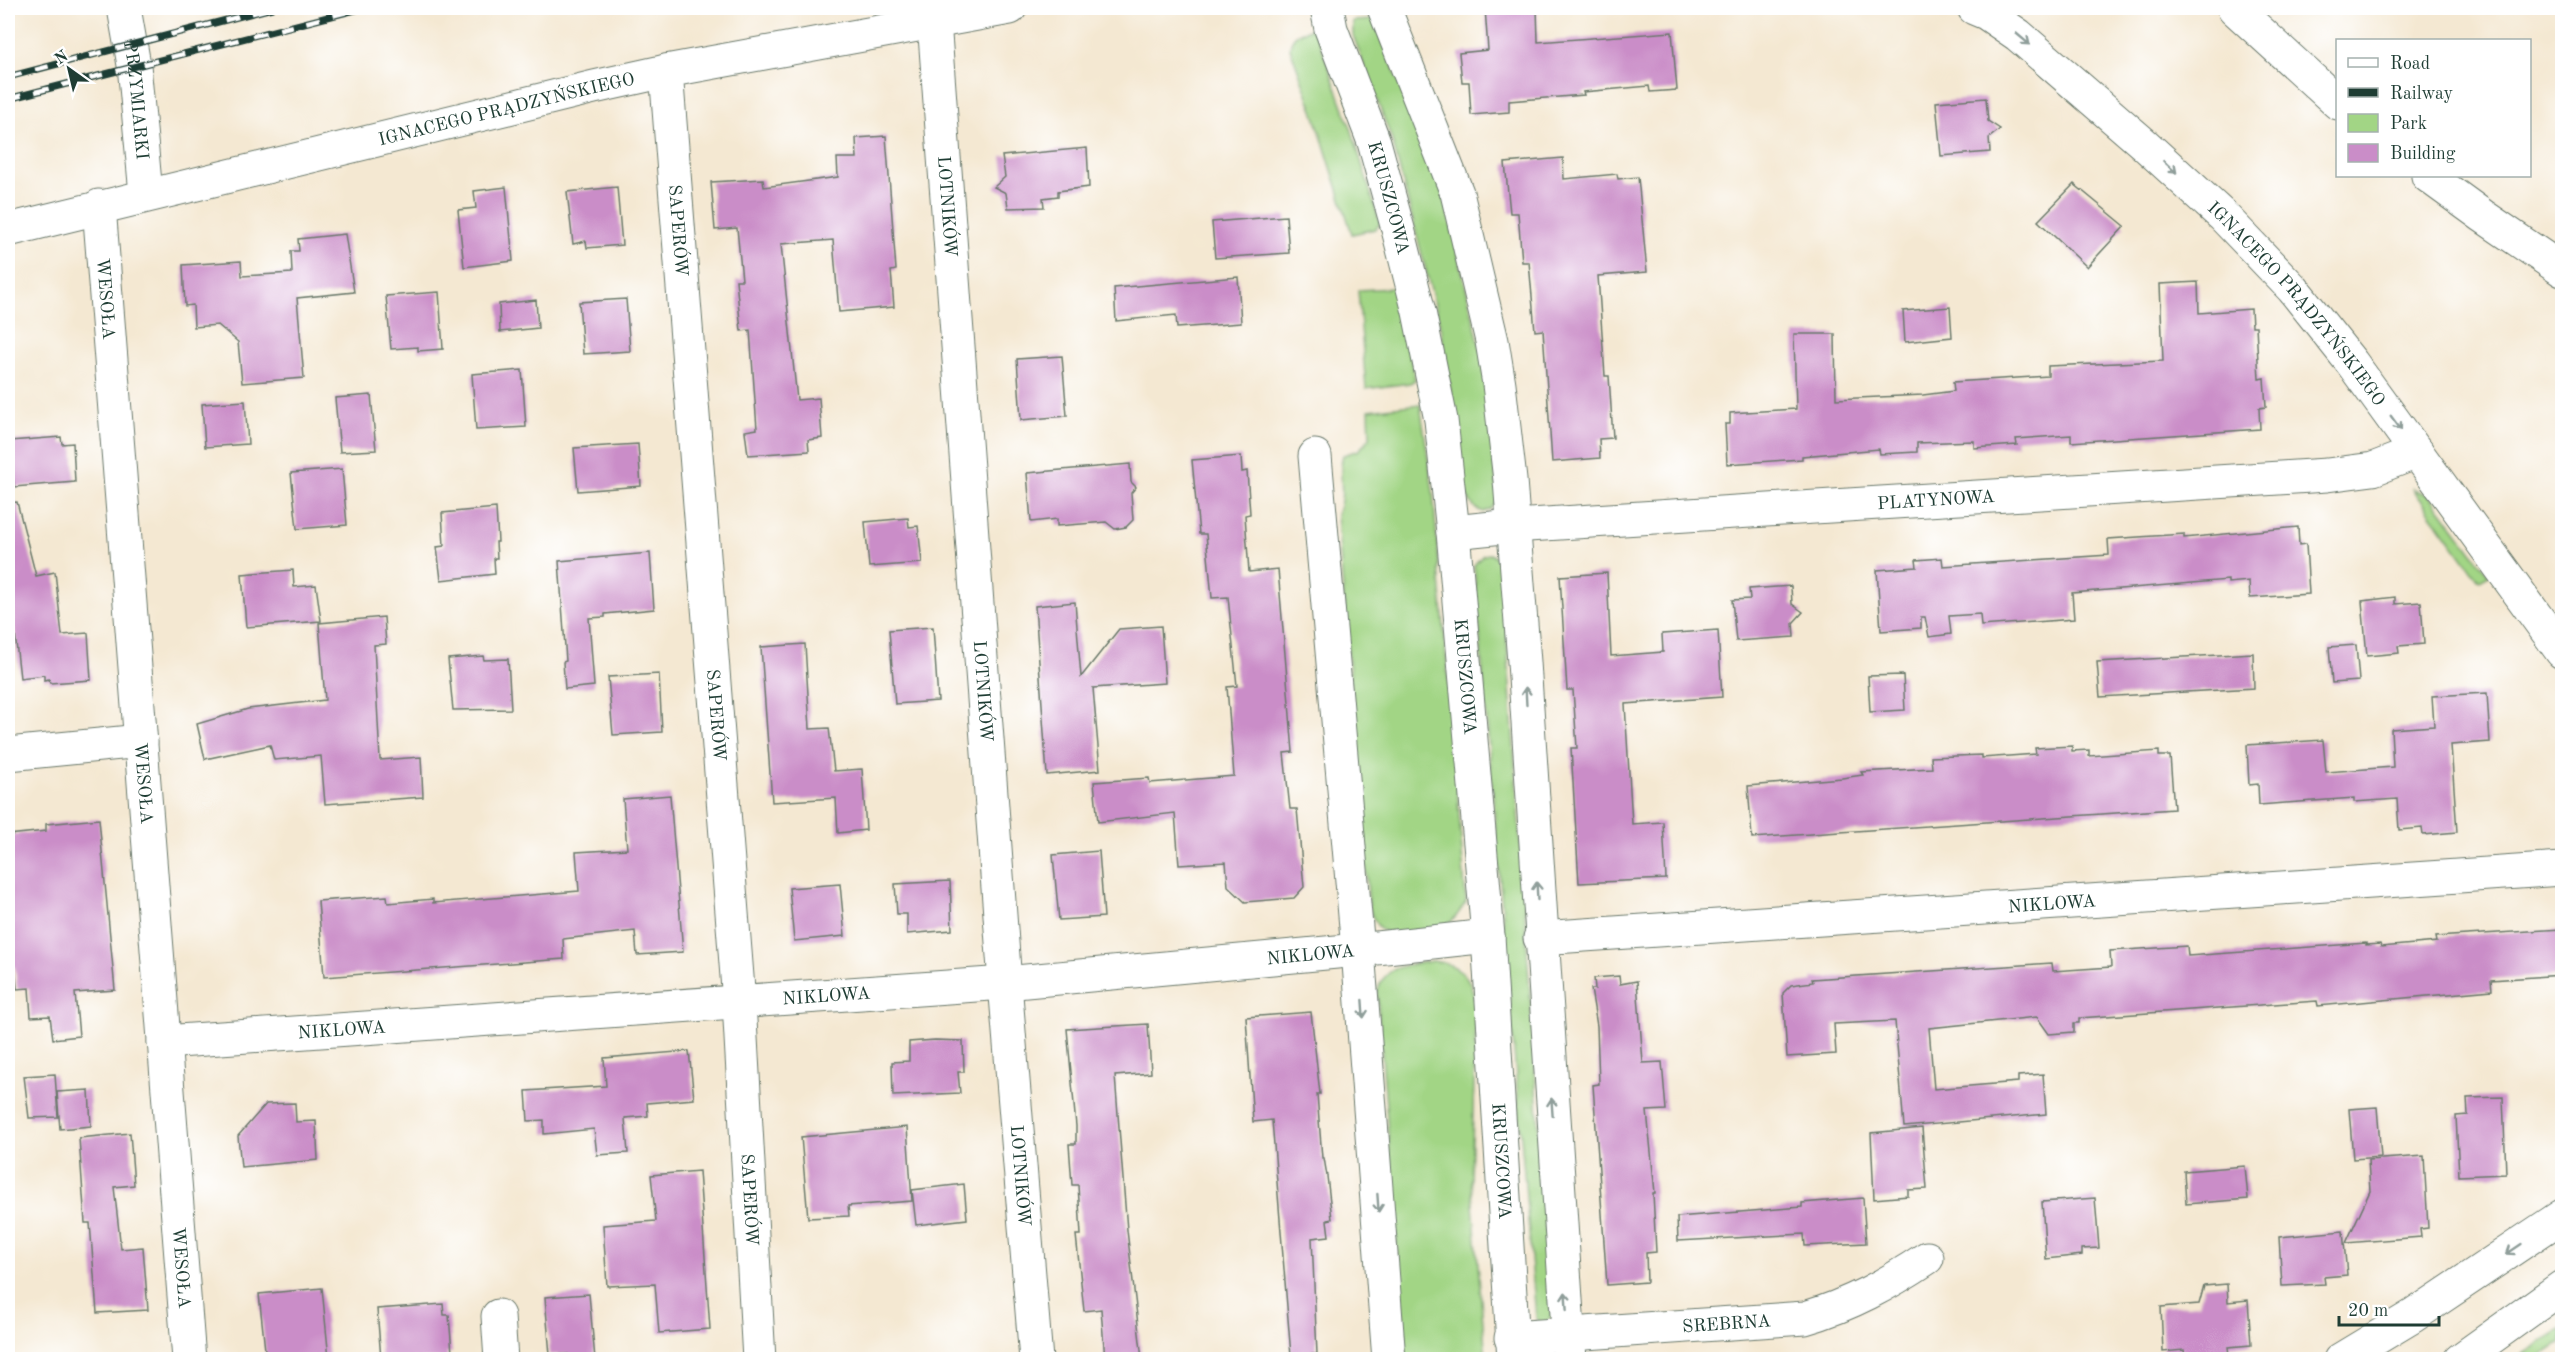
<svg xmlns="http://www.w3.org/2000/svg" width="2570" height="1367" font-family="'Old Standard TT',serif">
	<rect width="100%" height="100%" fill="#fff"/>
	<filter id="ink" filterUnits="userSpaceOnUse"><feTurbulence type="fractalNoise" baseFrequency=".0167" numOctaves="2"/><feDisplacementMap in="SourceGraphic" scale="12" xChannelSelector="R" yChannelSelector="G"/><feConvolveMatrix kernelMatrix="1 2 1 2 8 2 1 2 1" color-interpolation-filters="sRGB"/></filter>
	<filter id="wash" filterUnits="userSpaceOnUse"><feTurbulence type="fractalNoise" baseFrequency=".008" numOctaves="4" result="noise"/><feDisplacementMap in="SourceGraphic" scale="24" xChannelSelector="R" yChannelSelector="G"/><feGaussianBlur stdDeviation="1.35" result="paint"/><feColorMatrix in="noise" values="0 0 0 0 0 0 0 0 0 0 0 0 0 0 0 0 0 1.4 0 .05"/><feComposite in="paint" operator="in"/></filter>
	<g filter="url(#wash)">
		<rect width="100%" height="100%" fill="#f4e8d2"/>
		<g fill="#a2d585" stroke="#60895c" stroke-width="1.5">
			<path d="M1374 20 1443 192 1482 355 1498 499 1491 509 1484 512 1476 509 1467 497 1441 328 1392 140 1353 35V21Z"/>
			<path d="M1310 29 1315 30 1352 131 1380 224 1375 229 1352 234 1313 110 1290 48C1291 35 1299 33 1310 29Z"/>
			<path d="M1393 288 1396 291 1415 380 1410 383 1366 389 1358 290Z"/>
			<path d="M1420 404 1433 492 1466 902C1460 911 1455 920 1445 926 1438 931 1426 930 1418 932 1390 936 1377 937 1369 906L1337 515C1347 492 1337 476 1343 455L1359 450 1370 438 1369 410Z"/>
			<path d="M2413 489 2428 495 2435 502 2489 575 2480 580 2478 579Z"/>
			<path d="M1490 554 1498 558 1502 565 1551 1318 1542 1324 1536 1318 1474 565 1483 555Z"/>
			<path d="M1433 961C1468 965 1474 984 1476 1015L1471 1180 1486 1359H1406L1377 992C1385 964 1408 965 1433 961Z"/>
			<path d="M2562 1329V1343L2537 1359H2515Z"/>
		</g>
		<g id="blocks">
			<g fill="#ca8dc8">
				<path d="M1485 8H1537L1538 42 1672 32 1677 90 1650 92 1649 86 1583 92 1584 95 1509 101V112L1471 115 1469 82H1462L1459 53 1488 50Z"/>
				<path d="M1986 98 1988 121 2000 129 1989 138 1990 152 1941 156 1936 102Z"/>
				<path d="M886 136 896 270 891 271 894 307 839 312 833 240 781 244 797 400 819 398 822 438 808 440 809 451 748 455 745 431 757 429 750 330 741 331 736 280H742L737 228 715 230 711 182 763 179 764 187 838 177 837 158H857L856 138Z"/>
				<path d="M1087 148 1089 187 1058 191V196L1043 198 1044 207 1008 208 1006 193 994 187 1005 177 1002 156Z"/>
				<path d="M1563 158 1564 179 1617 174 1618 179 1638 177 1647 272 1598 276 1605 376H1609L1613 438 1599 439 1600 458 1552 462 1543 330 1535 331 1529 262H1522L1518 213H1510L1505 163Z"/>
				<path d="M2074 184 2125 226 2087 267 2038 221Z"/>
				<path d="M506 187 513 261 464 267 458 210 476 208 474 191Z"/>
				<path d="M617 187 622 245 587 248 586 241 573 244 567 192Z"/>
				<path d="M1286 216 1289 253 1215 258 1212 222Z"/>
				<path d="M345 234 354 292 297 298 304 378 242 383 238 342 218 325 194 327 193 305 185 306 183 265 241 261 242 276 292 273 291 251H299L298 239Z"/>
				<path d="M1238 277 1241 323 1177 328 1176 315 1116 321 1114 288Z"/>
				<path d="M2198 282 2199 313 2251 309 2252 326H2256L2259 379 2264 378 2266 407 2259 408 2260 429 2071 442V435L2016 439 2017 445 1974 448V441L1917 443V452L1880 454 1879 449 1802 456V459L1727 464 1725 424H1730V413L1796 409 1794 334H1835L1836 399 1923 395 1954 391 1953 382 2048 376V366L2163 361 2160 284Z"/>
				<path d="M439 292 443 349 418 351V347L391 349 386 296Z"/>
				<path d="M626 299 630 351 583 354 579 302Z"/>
				<path d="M536 300 538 328 500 332 499 304Z"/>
				<path d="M1950 307 1952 337 1905 342 1903 311Z"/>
				<path d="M1062 356 1067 416 1021 420 1017 359Z"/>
				<path d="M522 370 526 427 476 430 472 374Z"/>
				<path d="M371 395 376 450 340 452 335 398Z"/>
				<path d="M245 401 248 444 205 447 202 404Z"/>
				<path d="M61 437 62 444 73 443 75 482 14 487 10 441Z"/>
				<path d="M638 444 641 486 578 491 574 448Z"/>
				<path d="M1241 456 1242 472 1247 471 1250 514 1245 515 1249 572 1278 569 1293 752 1284 753 1290 809H1297L1304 887 1294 898 1245 902 1228 886 1226 862 1179 865 1175 813 1098 822 1094 782 1149 778 1150 783 1234 776 1227 687 1237 686 1228 597 1212 598 1206 534H1199L1192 460Z"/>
				<path d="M1130 464 1131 482 1136 487 1131 493 1133 520 1126 527 1115 529 1106 522 1057 526V519L1031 522 1027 473Z"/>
				<path d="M342 469 347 525 297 529 291 473Z"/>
				<path d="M17 502 36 576 55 572 62 635 88 633 91 680 50 683 49 679 44 680V675L20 678 8 571V503Z"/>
				<path d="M496 508 498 542H496L497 558H494L495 574 441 580 437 547 444 546 442 513Z"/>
				<path d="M908 518 909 527 918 526 922 563 869 567 865 522Z"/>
				<path d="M2298 527 2299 545 2306 544 2309 594 2250 598 2249 581 2228 583V580L2072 593 2074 619 1981 626 1980 614 1949 616 1951 634 1929 637 1925 617H1921V628L1881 631 1877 570 1917 567 1916 560 1942 558 1943 566 2109 555 2108 539 2184 534V538Z"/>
				<path d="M650 553 654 609 605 614V617L589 618 594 686 565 689 563 662 566 661 559 561Z"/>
				<path d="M293 570 294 587 316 585 321 621 246 627 242 574Z"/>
				<path d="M1607 573 1611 656 1663 652 1662 634 1718 630 1722 697 1625 704 1632 824 1663 822 1666 879 1579 883 1571 748H1577L1573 690H1567L1560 576Z"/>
				<path d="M1791 586 1792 604 1803 612 1793 623 1794 637 1736 641 1732 600 1750 599 1749 589Z"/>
				<path d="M2395 597V604L2421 602 2424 644 2398 646 2399 653 2367 656 2362 601Z"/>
				<path d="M1075 602 1081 677 1119 629 1161 626 1165 683 1093 688 1100 770 1047 775 1035 606Z"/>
				<path d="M384 617 386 644 374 645 380 760 421 757 423 797 325 804 321 756 274 760 270 745 205 759 197 724 248 709 325 700 319 623Z"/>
				<path d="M933 627 938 701 895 704 889 630Z"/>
				<path d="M805 644 810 729 829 728 834 771 862 769 866 830 838 833 836 798 772 802 761 647Z"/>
				<path d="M2356 645 2359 681 2332 683 2329 647Z"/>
				<path d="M2253 653 2254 688 2100 697 2097 662Z"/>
				<path d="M483 656 484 660 508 659 511 709 453 710 448 659Z"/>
				<path d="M659 674 662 732 613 735 608 677Z"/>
				<path d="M1903 675 1905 710 1870 712 1868 676Z"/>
				<path d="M2487 693 2490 742 2451 745 2457 832 2423 835 2422 828 2399 830 2397 799 2354 802V798L2259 805 2258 784 2249 785 2247 745 2323 740 2326 772 2393 767 2391 729 2434 726 2432 696Z"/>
				<path d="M2072 746V751L2089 750V756L2159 751V756H2170L2174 809 1752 838 1748 786 1842 778 1863 775 1861 772 1932 768 1931 757 1982 755V758L2036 754 2035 748Z"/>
				<path d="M670 795 683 952 637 955 635 931 563 939 564 959 324 977 318 901 387 896 388 903 433 899V903L579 891 576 852 627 849 623 799Z"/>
				<path d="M99 819 115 990 75 993 79 1036 53 1039 50 1016 31 1017 29 988 17 989 15 967 8 968V835L46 831V824Z"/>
				<path d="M1099 851 1104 917 1059 920 1053 855Z"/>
				<path d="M950 881 952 930 907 934V914H897L895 884Z"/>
				<path d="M840 884 845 936 794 941 789 888Z"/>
				<path d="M2562 929V975L2491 980 2492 990 2318 1006 2317 1001 2079 1018V1023H2074V1032L2049 1034 2037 1017 1929 1028 1934 1089 2018 1082V1076L2043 1074 2046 1114 1904 1127 1895 1021 1834 1024 1836 1054 1787 1057 1783 993 1791 985 1813 982 1812 979 2052 963 2053 971 2111 967 2110 951 2187 946 2188 956 2366 943V945L2380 944 2381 947 2437 942 2436 937Z"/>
				<path d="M1619 976 1620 984 1637 981 1643 1063 1662 1062 1666 1110 1647 1111 1655 1193H1653L1656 1252 1646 1253 1647 1282 1607 1285 1593 1085 1599 1084 1597 1026 1591 989H1595L1594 978Z"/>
				<path d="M1311 1012 1320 1094H1317L1322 1158H1324L1327 1176 1332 1219 1327 1220 1329 1236 1312 1238 1317 1354 1291 1356 1272 1120 1253 1122 1246 1017Z"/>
				<path d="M1148 1024 1151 1073 1115 1076 1127 1230 1142 1359H1105L1101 1309 1084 1311 1076 1235H1081L1078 1185H1072L1069 1144H1076V1126L1067 1029Z"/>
				<path d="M935 1040 963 1041 964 1072H958L960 1093 893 1096 892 1062 909 1061V1042Z"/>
				<path d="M689 1051 694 1099 647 1103 648 1116 625 1118 628 1153 597 1155 594 1129 544 1134V1120L528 1121 526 1091 606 1086 604 1058Z"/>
				<path d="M55 1074 58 1117 29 1118 24 1076Z"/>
				<path d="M89 1090 91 1126 60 1129 57 1092Z"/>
				<path d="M2503 1097 2506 1174 2459 1176 2456 1116 2468 1115 2467 1098Z"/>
				<path d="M295 1103 296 1122 316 1121 318 1160 241 1167 238 1136 266 1104Z"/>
				<path d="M2377 1107 2381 1157 2353 1159 2349 1109Z"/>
				<path d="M907 1127 912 1201 848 1206 849 1216 808 1218 801 1137Z"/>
				<path d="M1922 1128 1927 1189 1908 1190V1196L1874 1199 1871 1133Z"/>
				<path d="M130 1133 134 1185 114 1187 121 1249 143 1247 148 1310 97 1313 90 1223H85L79 1138Z"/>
				<path d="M2424 1156 2428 1228 2420 1229 2421 1237 2346 1243 2370 1191 2368 1160Z"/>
				<path d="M2245 1166 2248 1199 2186 1204 2184 1171Z"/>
				<path d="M699 1171 710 1329 659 1333 655 1284 607 1286 603 1225 656 1221 651 1175Z"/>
				<path d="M964 1184 967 1219 916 1225 912 1190Z"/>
				<path d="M1863 1198 1866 1243 1805 1246 1804 1234 1678 1241 1677 1217 1802 1207V1203Z"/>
				<path d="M2095 1198 2099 1248 2082 1249V1255L2046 1259 2042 1202Z"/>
				<path d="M2343 1231 2347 1275 2324 1277 2325 1284 2282 1286 2279 1237Z"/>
				<path d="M2227 1284 2228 1302 2248 1300 2251 1345 2228 1347 2229 1355 2185 1357 2184 1350 2163 1352 2161 1307 2199 1304 2204 1286Z"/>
				<path d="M322 1288 329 1359H266L259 1294Z"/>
				<path d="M589 1294 595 1359H569L568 1354 550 1355 545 1297Z"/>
				<path d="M443 1304 444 1315H449L452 1353H447L448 1359H381L377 1309Z"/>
			</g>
		</g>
	</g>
	<g filter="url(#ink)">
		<use href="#blocks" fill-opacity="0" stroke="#6a796b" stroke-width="1.5"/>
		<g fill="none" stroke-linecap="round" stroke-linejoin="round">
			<defs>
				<g id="minor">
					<path id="s1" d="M124 8 134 65 146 194"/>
					<path d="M1384 8 1457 193 1492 341 1499 384 1510 480 1524 662 1570 1360"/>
					<path id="s2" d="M1974 8 1986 13 2018 35 2144 144 2223 216 2293 289 2352 363 2562 652"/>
					<path id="s3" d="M934 21 1005 983 1036 1360"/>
					<path id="s4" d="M666 71 739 1002 759 1360"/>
					<path id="s5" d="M99 206 189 1360"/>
					<path d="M1315 456 1358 950 1389 1360"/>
					<path id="s6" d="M1453 532 1513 526 2327 475 2373 469 2417 452"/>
					<path d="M8 754 141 741"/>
					<path id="s7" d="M1540 938 2562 869"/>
					<path id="s8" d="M164 1042 1005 983 1358 950 1488 936"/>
					<path d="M498 1316 501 1360"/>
					<path id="s9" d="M1511 1338 1805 1318C1850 1305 1888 1284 1927 1258"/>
					<path d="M2340 1360 2413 1316 2562 1216"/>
				</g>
				<g id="tertiary">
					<path id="s10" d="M8 230 594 87 666 71 1010 8"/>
				</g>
				<g id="secondary">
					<path id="s11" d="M1327 8 1331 29 1374 142 1398 229 1419 312 1441 420 1453 532 1488 936 1514 1360"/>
					<path d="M2234 8 2338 103"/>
					<path d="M2428 176 2483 216 2562 270"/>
					<path d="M2460 1360 2562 1287"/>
				</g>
			</defs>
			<use href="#minor" stroke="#6a796b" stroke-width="35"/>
			<use href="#tertiary" stroke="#6a796b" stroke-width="35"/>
			<use href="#secondary" stroke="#6a796b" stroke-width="35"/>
			<use href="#minor" stroke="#fff" stroke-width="33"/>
			<use href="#tertiary" stroke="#fff" stroke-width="33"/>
			<use href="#secondary" stroke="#fff" stroke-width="33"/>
			<defs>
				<g id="rail">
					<path d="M8 77 272 8"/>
					<path d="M8 99 363 8"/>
				</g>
			</defs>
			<use href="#rail" stroke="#1f3d34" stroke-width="7"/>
			<use href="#rail" stroke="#fff" stroke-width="4.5" stroke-dasharray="14" stroke-linecap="butt"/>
		</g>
		<defs><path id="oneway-shaft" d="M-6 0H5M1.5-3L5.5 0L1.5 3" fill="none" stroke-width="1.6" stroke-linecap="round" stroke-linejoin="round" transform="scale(1.5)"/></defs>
		<g stroke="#8f9e9a">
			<use href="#oneway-shaft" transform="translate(2023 39) rotate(40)"/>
			<use href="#oneway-shaft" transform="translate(2170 167) rotate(42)"/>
			<use href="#oneway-shaft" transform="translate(2396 423) rotate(54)"/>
			<use href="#oneway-shaft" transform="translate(1526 696) rotate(-93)"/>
			<use href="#oneway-shaft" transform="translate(1537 891) rotate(-93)"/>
			<use href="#oneway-shaft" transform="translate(1363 1009) rotate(86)"/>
			<use href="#oneway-shaft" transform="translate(1552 1107) rotate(-94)"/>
			<use href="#oneway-shaft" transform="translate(1378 1203) rotate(86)"/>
			<use href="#oneway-shaft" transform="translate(2514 1249) rotate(146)"/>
			<use href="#oneway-shaft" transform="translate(1566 1301) rotate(-94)"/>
		</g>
	</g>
	<g text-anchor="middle" stroke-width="6" stroke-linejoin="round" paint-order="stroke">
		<g font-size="18" fill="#1f3d34" stroke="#fff">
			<text dy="6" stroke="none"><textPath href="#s1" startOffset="93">PRZYMIARKI</textPath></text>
			<text dy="6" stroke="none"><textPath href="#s10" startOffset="513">IGNACEGO PRĄDZYŃSKIEGO</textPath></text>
			<text dy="6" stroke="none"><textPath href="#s11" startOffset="200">KRUSZCOWA</textPath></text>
			<text dy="6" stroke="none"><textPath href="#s3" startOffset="186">LOTNIKÓW</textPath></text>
			<text dy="6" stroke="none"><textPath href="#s4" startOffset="160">SAPERÓW</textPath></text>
			<text dy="6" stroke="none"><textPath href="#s5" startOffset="93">WESOŁA</textPath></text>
			<text dy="6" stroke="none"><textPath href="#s2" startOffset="440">IGNACEGO PRĄDZYŃSKIEGO</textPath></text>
			<text dy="6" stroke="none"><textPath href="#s6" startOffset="484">PLATYNOWA</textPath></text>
			<text dy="6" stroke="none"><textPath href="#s11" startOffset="686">KRUSZCOWA</textPath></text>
			<text dy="6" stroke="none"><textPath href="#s3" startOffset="672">LOTNIKÓW</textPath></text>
			<text dy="6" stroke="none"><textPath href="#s4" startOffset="646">SAPERÓW</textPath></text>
			<text dy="6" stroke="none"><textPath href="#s5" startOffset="579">WESOŁA</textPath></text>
			<text dy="6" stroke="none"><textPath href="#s7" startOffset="513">NIKLOWA</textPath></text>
			<text dy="6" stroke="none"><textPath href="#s8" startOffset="1150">NIKLOWA</textPath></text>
			<text dy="6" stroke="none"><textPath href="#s8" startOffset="664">NIKLOWA</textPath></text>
			<text dy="6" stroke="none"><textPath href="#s8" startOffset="178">NIKLOWA</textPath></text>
			<text dy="6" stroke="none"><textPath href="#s11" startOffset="1172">KRUSZCOWA</textPath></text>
			<text dy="6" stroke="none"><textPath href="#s3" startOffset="1158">LOTNIKÓW</textPath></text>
			<text dy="6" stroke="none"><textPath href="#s4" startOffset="1132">SAPERÓW</textPath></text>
			<text dy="6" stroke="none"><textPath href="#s5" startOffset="1065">WESOŁA</textPath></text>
			<text dy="6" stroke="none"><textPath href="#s9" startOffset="216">SREBRNA</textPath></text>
		</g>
	</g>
	<rect width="2570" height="1367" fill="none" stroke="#fff" stroke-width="30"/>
	<rect x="2336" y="39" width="195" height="138" fill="#ffffff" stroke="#a5b1ae" stroke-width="1.5"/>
	<rect x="2348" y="58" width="30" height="9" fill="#ffffff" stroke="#a5b1ae" stroke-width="1.5"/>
	<text x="2390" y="69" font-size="18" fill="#1f3d34">Road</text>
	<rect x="2348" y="88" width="30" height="9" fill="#1f3d34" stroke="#a5b1ae" stroke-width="1.5"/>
	<text x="2390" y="99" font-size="18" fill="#1f3d34">Railway</text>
	<rect x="2348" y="114" width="30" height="18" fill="#a2d585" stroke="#a5b1ae" stroke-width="1.5"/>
	<text x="2390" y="129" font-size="18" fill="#1f3d34">Park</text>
	<rect x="2348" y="144" width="30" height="18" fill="#ca8dc8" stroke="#a5b1ae" stroke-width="1.5"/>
	<text x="2390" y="159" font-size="18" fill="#1f3d34">Building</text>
	<g transform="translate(69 69) rotate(326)" stroke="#ffffff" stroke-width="4.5" paint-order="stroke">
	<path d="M0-4.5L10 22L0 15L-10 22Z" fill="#1f3d34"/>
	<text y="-9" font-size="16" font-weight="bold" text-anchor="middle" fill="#1f3d34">N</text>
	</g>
	<path d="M2339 1316v9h100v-9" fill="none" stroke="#1f3d34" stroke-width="3"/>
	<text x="2348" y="1316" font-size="18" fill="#1f3d34" stroke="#ffffff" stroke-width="4.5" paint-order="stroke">20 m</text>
</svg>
